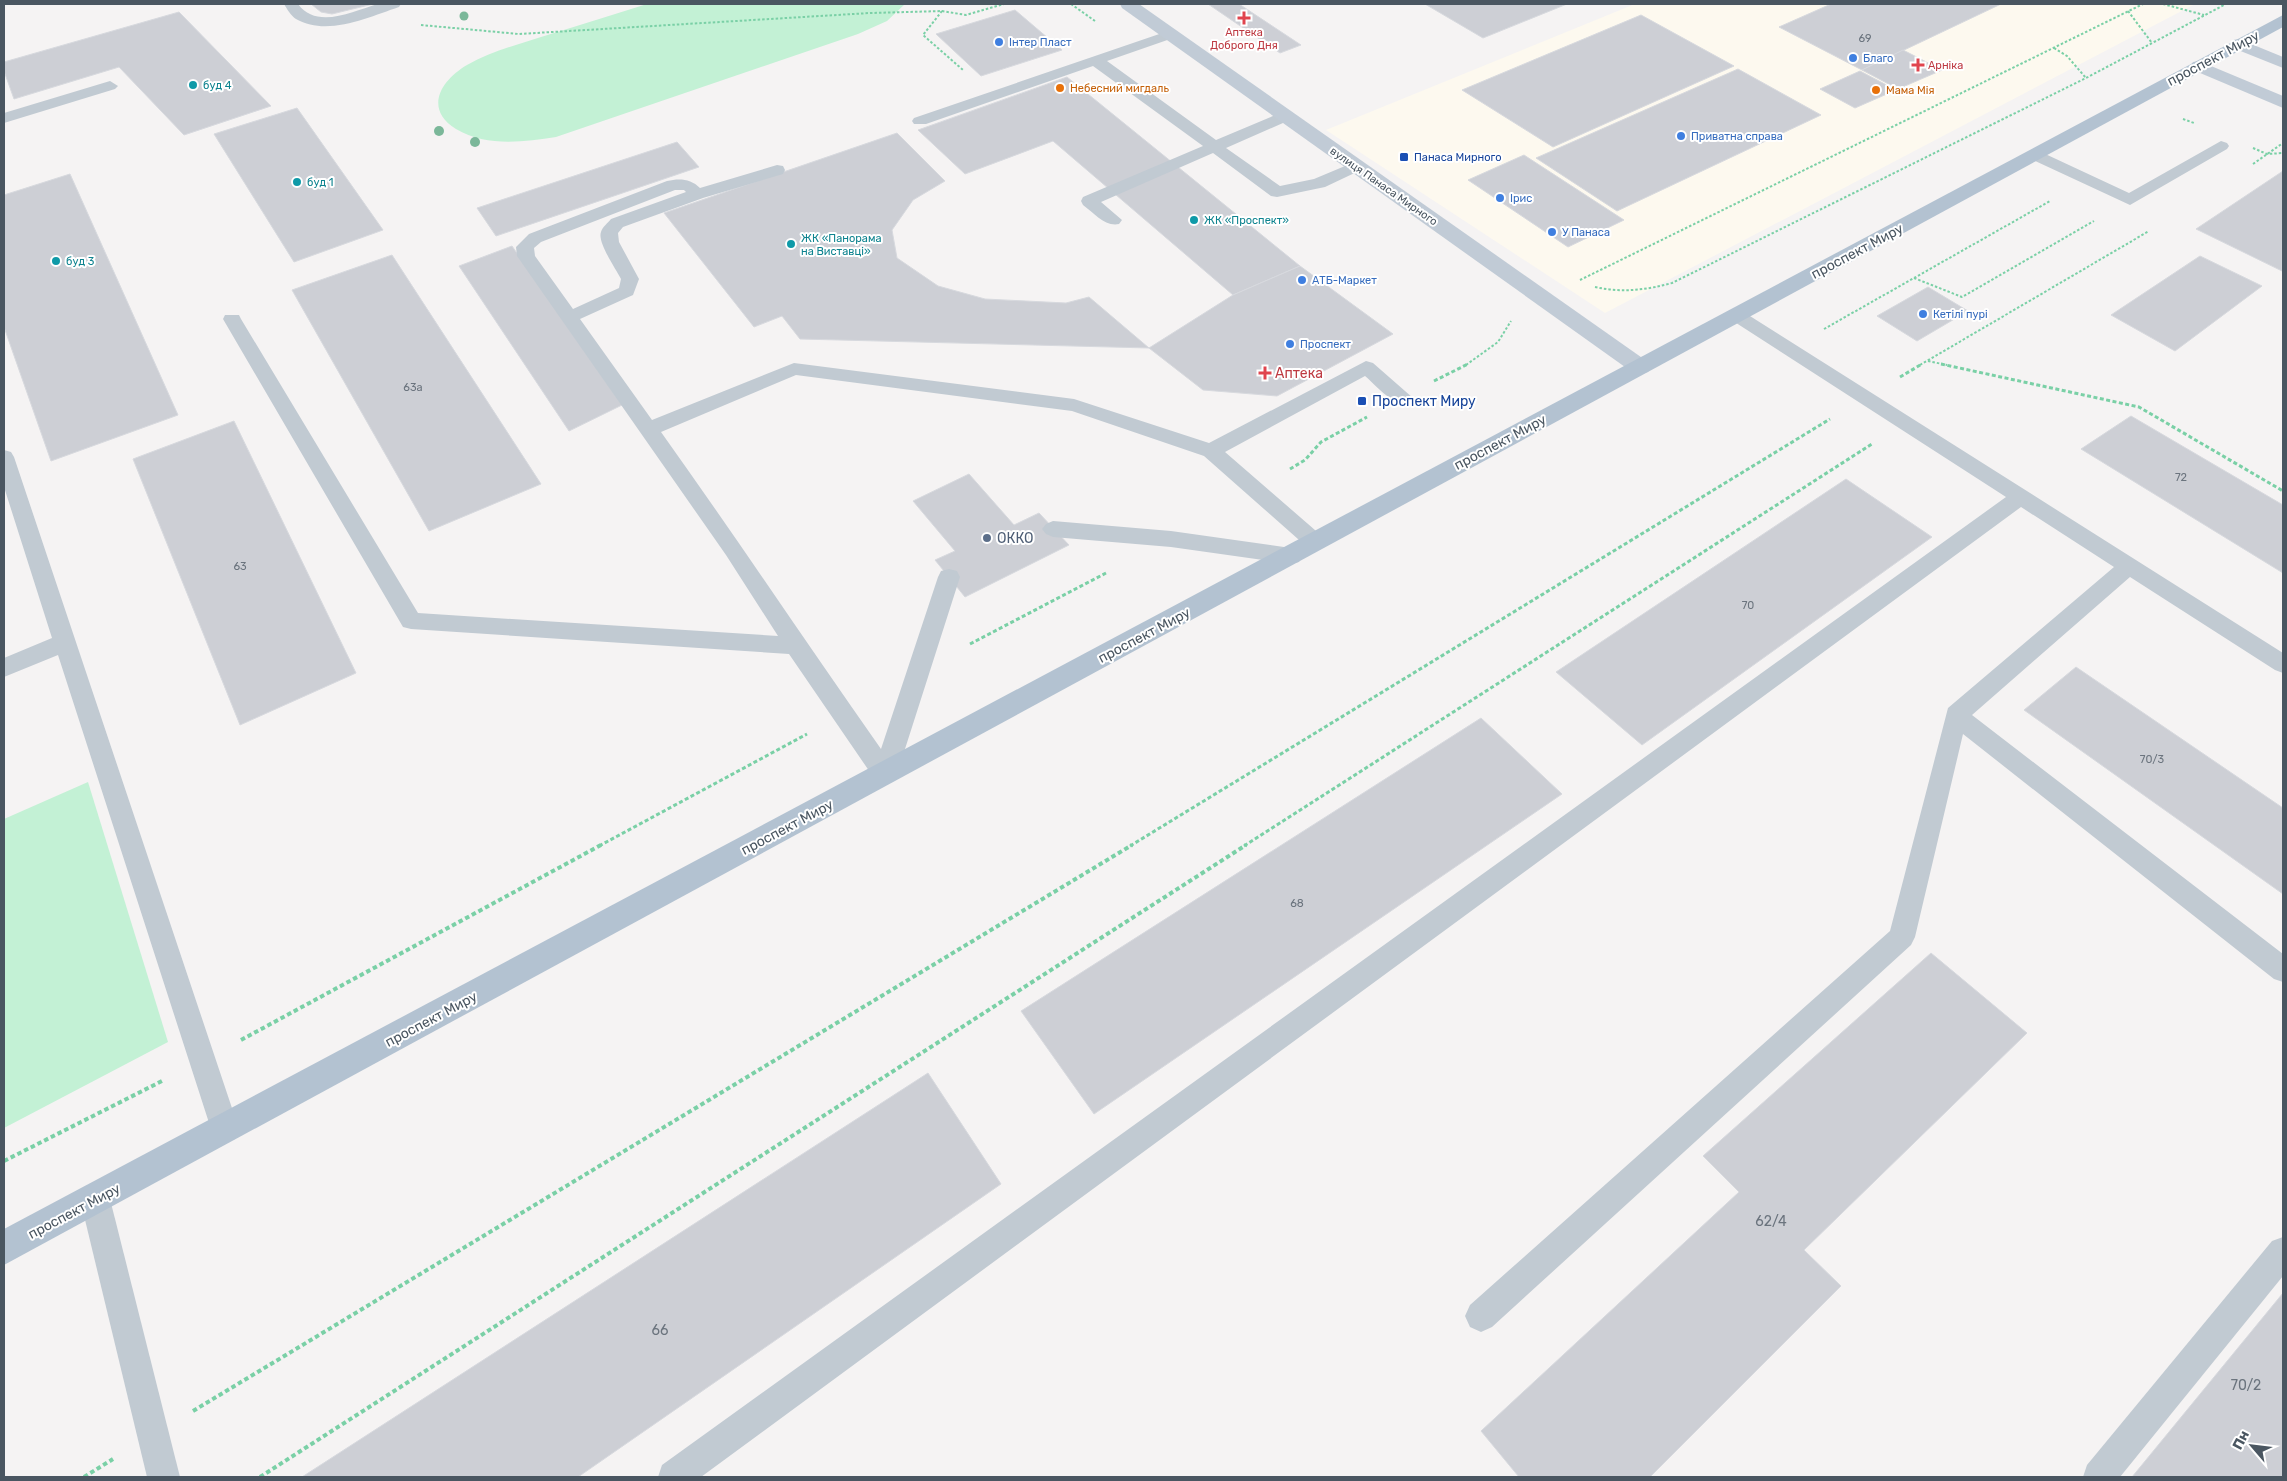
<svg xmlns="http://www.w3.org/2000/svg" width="2287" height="1481" font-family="Rubik,sans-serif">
	<rect width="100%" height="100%" fill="#f5f3f3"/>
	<path fill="#fdf9ef" d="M1635 4H2195L1605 313 1326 130Z"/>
	<g fill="#c3f1d5">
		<path d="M647 4H905L887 21 858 34 556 137C523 142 486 147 456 129 424 109 440 81 467 65 490 52 516 45 541 37 577 26 612 15 647 4Z"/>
		<path d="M88 782 168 1042 4 1128V819Z"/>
	</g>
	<g fill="#cdcfd5" stroke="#d7d9de">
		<path d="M311 4H373L332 14 321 12Z"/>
		<path d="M1208 4H1239L1301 45 1280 53Z"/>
		<path d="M1425 4H1567L1483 38Z"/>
		<path d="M1831 4H2001L1862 70 1779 27Z"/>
		<path d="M1015 10 1062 50 981 76 936 34Z"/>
		<path d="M179 12 271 106 184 135 119 67 14 99 4 71V62Z"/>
		<path d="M1641 15 1734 66 1553 147 1462 90Z"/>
		<path d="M1903 50 1942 70 1898 89 1862 70Z"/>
		<path d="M1738 69 1821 115 1617 211 1536 158Z"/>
		<path d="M1860 71 1896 90 1855 108 1820 89Z"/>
		<path d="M1067 77 1300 266 1233 295 1053 141 965 174 918 130Z"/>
		<path d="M297 108 383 230 294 262 214 134Z"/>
		<path d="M897 133 945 181 913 200 892 230 897 258 938 286 985 299 1066 303 1089 297 1149 348 800 339 782 316 754 327 664 213Z"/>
		<path d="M677 142 699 167 496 236 477 208Z"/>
		<path d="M1524 155 1624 220 1568 247 1468 180Z"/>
		<path d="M2283 171 2282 271 2196 229Z"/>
		<path d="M70 174 178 415 51 461 4 327V195Z"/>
		<path d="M512 246 622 405 569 431 459 266Z"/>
		<path d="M392 255 541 484 429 531 292 290Z"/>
		<path d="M2200 256 2262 286 2175 351 2111 315Z"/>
		<path d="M1300 266 1393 334 1277 396 1203 390 1149 348 1233 295Z"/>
		<path d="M1928 287 1968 311 1917 341 1877 316Z"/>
		<path d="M2131 416 2283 505V573L2081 449Z"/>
		<path d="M234 421 356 673 240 725 133 459Z"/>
		<path d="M969 474 1014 525 1039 513 1069 545 965 597 935 560 955 551 913 501Z"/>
		<path d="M1846 479 1932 537 1642 745 1556 672Z"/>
		<path d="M2076 667 2283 808V894L2024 710Z"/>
		<path d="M1481 718 1562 794 1094 1114 1021 1011Z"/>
		<path d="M1931 953 2027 1033 1804 1250 1841 1286 1650 1477H1519L1481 1431 1739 1192 1703 1156Z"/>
		<path d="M928 1073 1001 1184 578 1477H302Z"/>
		<path d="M2283 1293V1477H2132Z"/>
	</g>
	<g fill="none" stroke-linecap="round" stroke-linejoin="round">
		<g stroke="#7ad0a6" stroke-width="2" stroke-dasharray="2.5 2" stroke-linecap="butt">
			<path d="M1071 4 1095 21"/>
			<path d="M2163 4 2204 15"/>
			<path d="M942 11 923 35 963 70"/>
			<path d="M2128 11 2152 43"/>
			<path d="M421 25 519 34 870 13 942 11 966 15 1004 4"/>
			<path d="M2054 48 2067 56 2086 78"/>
			<path d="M2183 119 2194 123"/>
			<path d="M2253 148 2267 154 2283 153"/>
			<path d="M2253 164 2283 143"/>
			<path d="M1914 278 1962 297 2094 221"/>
			<path d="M1580 280 2143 4"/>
			<path d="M1595 287C1622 293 1646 290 1672 283L2086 78 2224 5"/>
			<path d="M1824 329 2050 201"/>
			<path d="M1928 361 1947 365"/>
			<path d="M1466 365 1498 342 1511 321"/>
			<path d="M1920 365 2149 231"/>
		</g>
		<g stroke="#7ad0a6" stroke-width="3" stroke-dasharray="4 2.5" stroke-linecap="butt">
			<path d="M1941 364 2139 407 2283 491"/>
			<path d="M1900 377 1922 364"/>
			<path d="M1434 381 1468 364"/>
			<path d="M1290 469 1305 460 1321 442 1367 417"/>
			<path d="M970 644 1106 573"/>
			<path d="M599 846 807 734"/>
			<path d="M1130 846 1830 419"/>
			<path d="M1244 846 1872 444"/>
		</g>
		<g stroke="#7ad0a6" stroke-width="4" stroke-dasharray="4.5 3" stroke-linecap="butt">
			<path d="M241 1040 601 845"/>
			<path d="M4 1161 164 1080"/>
			<path d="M193 1411 1132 845"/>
			<path d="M84 1477 113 1459"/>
			<path d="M260 1477 1246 845"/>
		</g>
		<g fill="#c1cad2" fill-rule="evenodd">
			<path d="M284 4H298C317 30 353 11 378 4 385 3 394 4 401 4L399 7C369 17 327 37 296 19 291 16 287 9 284 4Z"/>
			<path d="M1171 30 1176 31 1178 34 1176 37 1107 61 1216 140 1280 113H1292L1294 116 1292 119 1226 148 1280 186 1314 179 1357 161 1363 163 1365 166 1363 169 1325 187 1277 197 1271 196 1213 153 1101 202 1122 220 1119 224C1105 227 1094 213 1083 205L1081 201 1083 197 1203 146 1093 66 926 124H914L912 121 914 118Z"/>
			<path d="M110 81 118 86 115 89 4 123V113Z"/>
			<path d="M2221 141 2227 143 2229 146 2227 149 2130 205 2029 158 2027 155 2029 152H2041L2129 193Z"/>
			<path d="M777 165 783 166 785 170 783 174 703 198 623 227 618 233 619 242 639 279 633 295 580 319 652 420 794 363 1074 399 1209 443 1366 361 1373 363 1413 398 1410 403C1393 407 1377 386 1365 376L1225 452 1323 537 1326 542 1323 547 1315 550 1307 547 1204 456 1072 411 796 375 661 432C736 537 807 644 881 749L938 577 941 571 949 569 957 571 960 577 897 774 894 781 885 784 876 781 789 654 411 629 403 627 223 319 225 315H239L241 319 418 613 778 636 726 555 517 256 516 247 529 234 667 181C680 178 691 179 700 188ZM675 190H684L686 192 611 219C608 223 602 227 601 232 597 242 616 269 621 279L619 288 573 309 535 256 534 248 541 242Z"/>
			<path d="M1736 309 1742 311 2283 653V673L2275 670 2130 577 1972 715 2283 954V982L2274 979 1963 734 1915 937 1911 945 1492 1327 1481 1332 1470 1327 1465 1316 1470 1305 1890 931 1948 708 2114 567 2021 507 701 1477H658L662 1465 2006 497 1730 319 1727 315 1730 311Z"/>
			<path d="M4 450 11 452 14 457 239 1129 235 1139 225 1143 215 1139 211 1129 58 655 4 677V658L52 638 4 487Z"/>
			<path d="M1053 521 1171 531 1291 548 1299 550 1302 556 1299 562 1291 564 1171 547 1053 537 1046 534 1042 529 1046 524Z"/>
			<path d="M95 1184 105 1189 110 1199 180 1477H147L80 1199 85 1189Z"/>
			<path d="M2283 1237V1276L2120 1477H2083L2087 1465 2272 1241Z"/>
		</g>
		<g fill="#c1cbd6" fill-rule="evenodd">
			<path d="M1120 4H1139L1648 362 1651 367 1648 372 1640 374 1632 372 1122 8Z"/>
			<path d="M2239 39 2283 57V68L2233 48 2230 44 2233 40Z"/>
			<path d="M2199 61 2283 96V108L2193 70 2190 66 2193 62Z"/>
		</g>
		<path fill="#b3c2d1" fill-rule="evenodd" d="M2283 15V27L4 1265V1229Z"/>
	</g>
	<g fill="#7bb799">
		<circle cx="464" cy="16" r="4.5"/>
		<circle cx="439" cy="131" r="5"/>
		<circle cx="475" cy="142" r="5"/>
	</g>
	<g fill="#e0444e" stroke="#fff" stroke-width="2">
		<path d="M1241.5 10.5h5v5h5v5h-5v5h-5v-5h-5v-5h5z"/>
		<path d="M1915.5 57.5h5v5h5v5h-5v5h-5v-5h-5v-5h5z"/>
		<path d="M1262.5 365.5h5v5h5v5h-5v5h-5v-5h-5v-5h5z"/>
	</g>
	<g fill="#3f7fe0" stroke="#fff" stroke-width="2">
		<circle cx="999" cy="42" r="5"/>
		<circle cx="1853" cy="58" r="5"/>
		<circle cx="1681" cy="136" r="5"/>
		<circle cx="1500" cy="198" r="5"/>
		<circle cx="1552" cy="232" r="5"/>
		<circle cx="1302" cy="280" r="5"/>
		<circle cx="1923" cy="314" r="5"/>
		<circle cx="1290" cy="344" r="5"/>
	</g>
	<g fill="#0f9aa8" stroke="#fff" stroke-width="2">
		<circle cx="193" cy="85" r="5"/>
		<circle cx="297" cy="182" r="5"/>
		<circle cx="1194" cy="220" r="5"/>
		<circle cx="791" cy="244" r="5"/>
		<circle cx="56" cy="261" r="5"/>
	</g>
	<g fill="#e8710a" stroke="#fff" stroke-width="2">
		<circle cx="1060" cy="88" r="5"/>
		<circle cx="1876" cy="90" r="5"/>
	</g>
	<g fill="#1a4fb4" stroke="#fff" stroke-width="2">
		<rect x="1399" y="152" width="10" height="10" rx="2.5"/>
		<rect x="1357" y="396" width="10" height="10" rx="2.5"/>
	</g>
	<circle fill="#5c6f8a" stroke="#fff" stroke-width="2" cx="987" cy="538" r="5"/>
	<g text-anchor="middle" stroke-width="4" stroke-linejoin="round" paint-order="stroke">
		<g font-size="11" fill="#be3a42" stroke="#fff">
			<text x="1244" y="36">Аптека<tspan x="1244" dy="13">Доброго Дня</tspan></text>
			<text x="1928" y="69" text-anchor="start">Арніка</text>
		</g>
		<g font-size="11" fill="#6b747e">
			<text x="1865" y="42">69</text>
			<text x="413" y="391">63а</text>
			<text x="2181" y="481">72</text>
			<text x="240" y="570">63</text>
			<text x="1748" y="609">70</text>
			<text x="2152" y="763">70/3</text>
			<text x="1297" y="907">68</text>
		</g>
		<g font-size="11" fill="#366cbe" stroke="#fff" text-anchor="start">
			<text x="1009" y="46">Інтер Пласт</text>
			<text x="1863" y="62">Благо</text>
			<text x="1691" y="140">Приватна справа</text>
			<text x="1510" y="202">Ірис</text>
			<text x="1562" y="236">У Панаса</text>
			<text x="1312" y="284">АТБ-Маркет</text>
			<text x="1933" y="318">Кетілі пурі</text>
			<text x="1300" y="348">Проспект</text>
		</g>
		<g font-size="11" fill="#0d838f" stroke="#fff" text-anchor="start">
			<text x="203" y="89">буд 4</text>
			<text x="307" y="186">буд 1</text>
			<text x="1204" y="224">ЖК «Проспект»</text>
			<text x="801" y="242">ЖК «Панорама<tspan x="801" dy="13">на Виставці»</tspan></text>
			<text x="66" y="265">буд 3</text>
		</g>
		<g font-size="11" fill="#c56008" stroke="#fff" text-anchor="start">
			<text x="1070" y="92">Небесний мигдаль</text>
			<text x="1886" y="94">Мама Мія</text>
		</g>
		<g font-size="11" fill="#164399" stroke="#fff" text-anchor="start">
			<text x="1414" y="161">Панаса Мирного</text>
		</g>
		<g font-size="11" fill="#4a5661" stroke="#fff">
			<text transform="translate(1384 186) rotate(35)" y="4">вулиця Панаса Мирного</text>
		</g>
		<g font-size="14" fill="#4a5661" stroke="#fff">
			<text transform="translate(2213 58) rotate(-28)" y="5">проспект Миру</text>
			<text transform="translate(1857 251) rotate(-28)" y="5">проспект Миру</text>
			<text transform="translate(1500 442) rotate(-28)" y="5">проспект Миру</text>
			<text transform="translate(1144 635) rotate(-28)" y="5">проспект Миру</text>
			<text transform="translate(787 827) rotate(-28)" y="5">проспект Миру</text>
			<text transform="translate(431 1019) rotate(-28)" y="5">проспект Миру</text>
			<text transform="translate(74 1211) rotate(-28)" y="5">проспект Миру</text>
		</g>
		<g font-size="14" fill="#be3a42" stroke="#fff" text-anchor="start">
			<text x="1275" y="378">Аптека</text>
		</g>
		<g font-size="14" fill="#164399" stroke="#fff" text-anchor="start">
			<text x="1372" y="406">Проспект Миру</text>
		</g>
		<g font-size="14" fill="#4e5e75" stroke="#fff" text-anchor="start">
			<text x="997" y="543">ОККО</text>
		</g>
		<g font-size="14" fill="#6b747e">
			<text x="1771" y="1226">62/4</text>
			<text x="660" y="1335">66</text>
			<text x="2246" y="1390">70/2</text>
		</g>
	</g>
	<rect width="2287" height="1481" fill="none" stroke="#4a5661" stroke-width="10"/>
	<g transform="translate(2252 1446) rotate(298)" stroke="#ffffff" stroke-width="4" paint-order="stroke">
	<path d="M0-4L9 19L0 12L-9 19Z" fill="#4a5661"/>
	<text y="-8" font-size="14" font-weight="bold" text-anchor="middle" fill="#4a5661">Пн</text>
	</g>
</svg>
